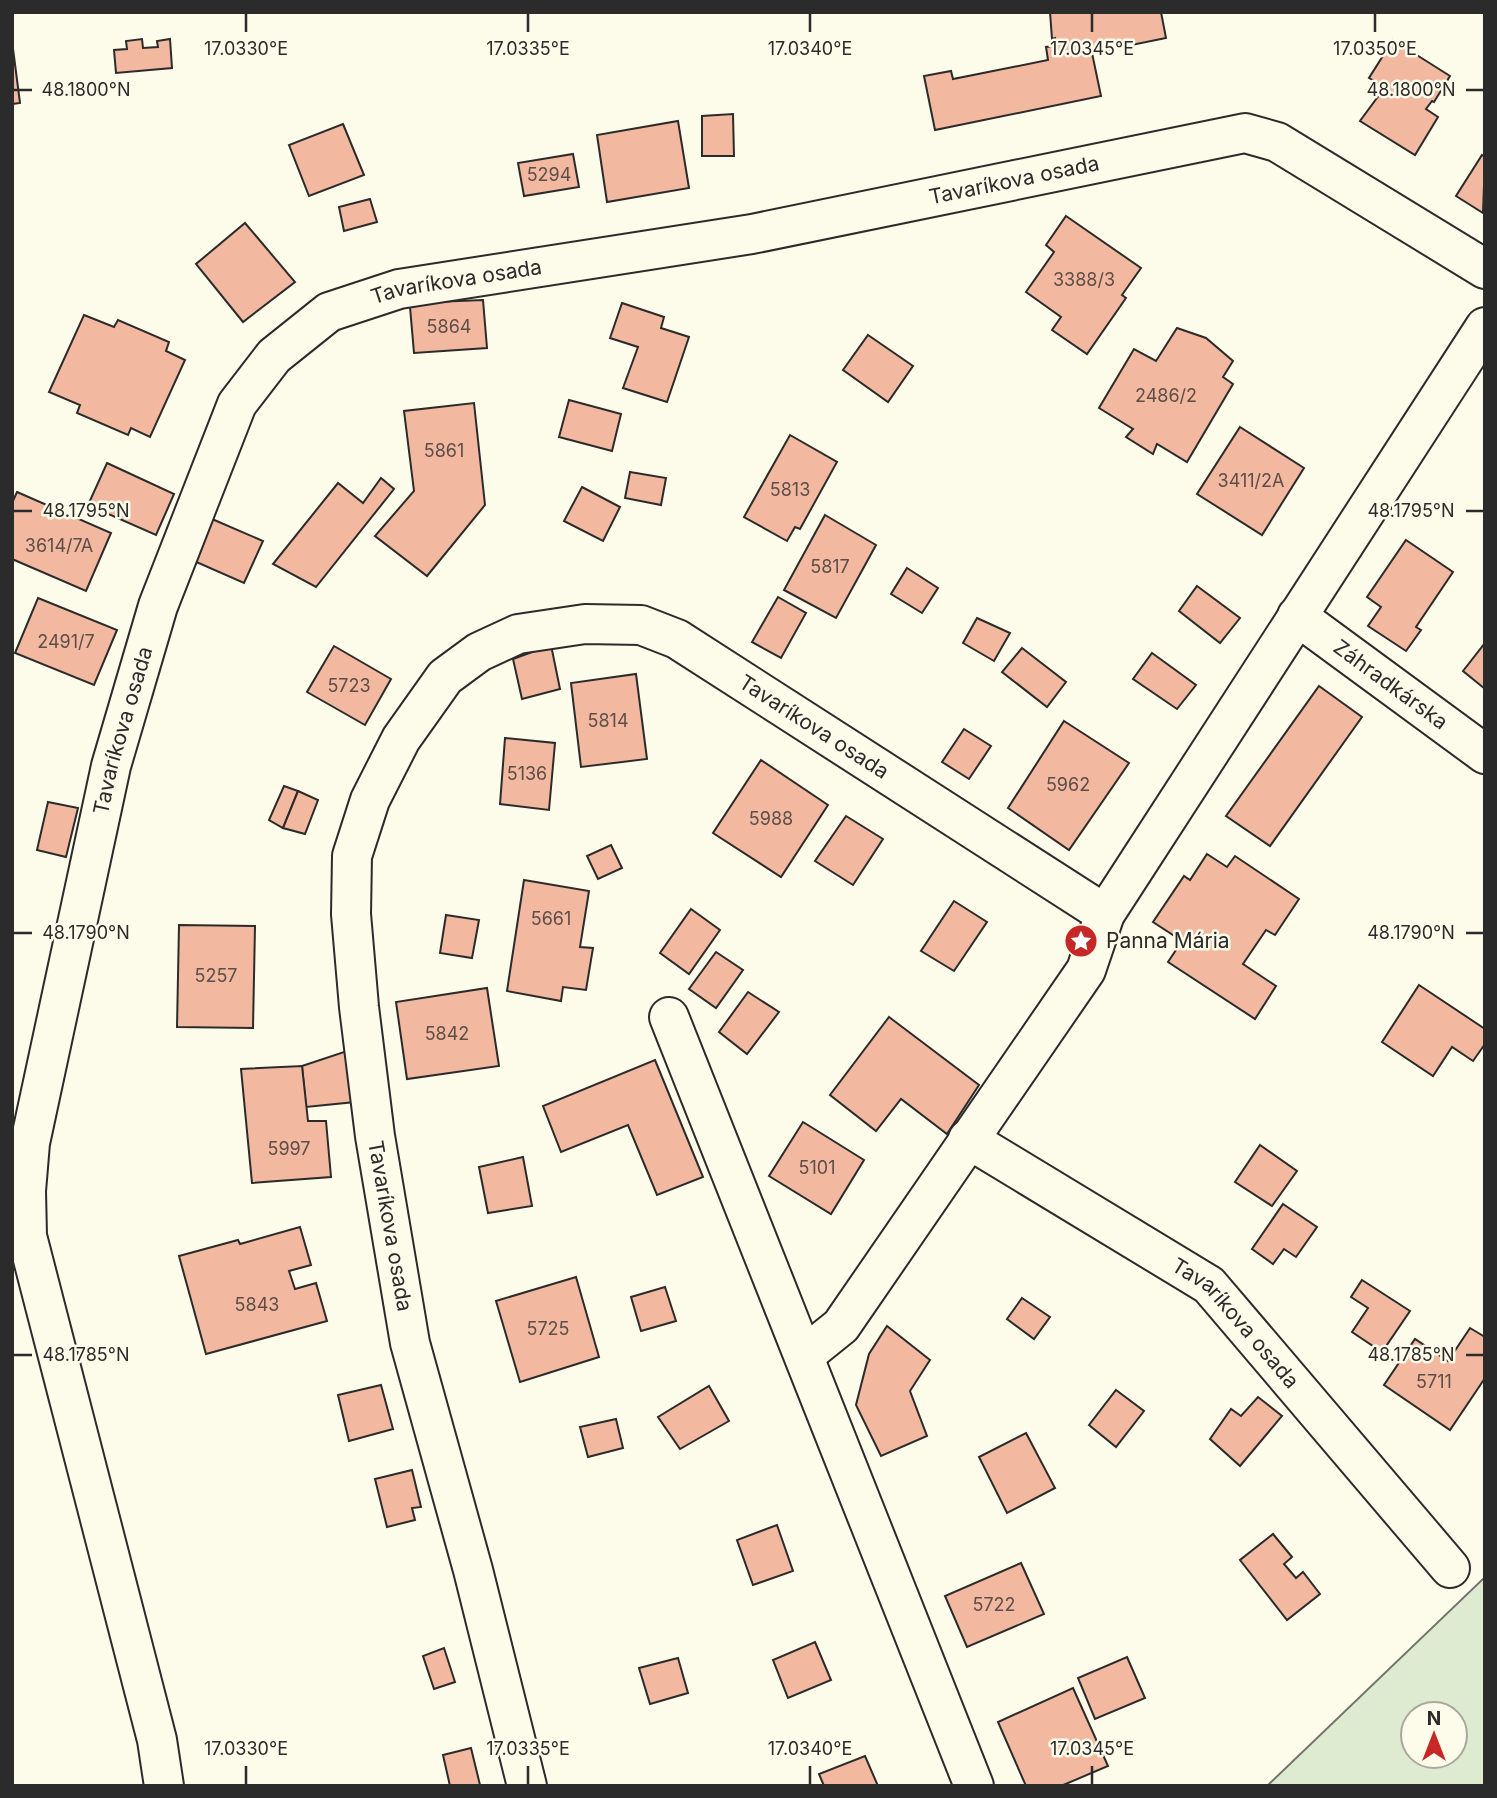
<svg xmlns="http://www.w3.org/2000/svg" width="1497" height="1798" font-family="Inter,sans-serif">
	<rect width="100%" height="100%" fill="#fdfbea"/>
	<path fill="#deebd1" stroke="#74746e" stroke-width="2" fill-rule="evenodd" d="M1485 1577V1786H1267ZM1413 1714H1455V1756H1413Z"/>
	<g fill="#f2b8a0" stroke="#2b2b2b" stroke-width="2">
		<path d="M1050 12H1161L1166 38 1092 53 1101 96 935 130 924 76 951 71 953 79 1048 60 1046 47 1056 46 1055 38 1052 39Z"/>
		<path d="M142 39 143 48 158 47 157 41 170 39 172 68 116 73 114 50 127 49 126 41Z"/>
		<path d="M1393 40 1450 76 1434 102 1432 101 1426 109 1438 117 1415 155 1360 121 1385 87 1369 78Z"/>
		<path d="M12 41 20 103 12 104Z"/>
		<path d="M733 114 734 156H702V116Z"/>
		<path d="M678 121 689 188 607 202 597 135Z"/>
		<path d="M343 124 364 175 309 196 289 145Z"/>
		<path d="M573 154 579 187 524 196 518 163Z"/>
		<path d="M1482 155 1485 157 1483 213 1456 196Z"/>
		<path d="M370 199 377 222 344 231 339 207Z"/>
		<path d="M1066 216 1141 268 1122 295 1126 298 1087 354 1052 330 1061 317 1026 292 1054 252 1046 245Z"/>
		<path d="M245 223 295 282 243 322 196 264Z"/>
		<path d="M483 300 487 348 414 353 410 307 434 302Z"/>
		<path d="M622 303 664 317 661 328 689 337 667 402 623 388 638 347 610 338Z"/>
		<path d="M84 315 114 327 118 320 169 342 166 351 185 360 150 437 131 428 128 435 77 413 80 405 49 392Z"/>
		<path d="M1177 328 1206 338 1233 361 1223 377 1233 384 1187 462 1157 444 1153 454 1126 437 1133 429 1099 408 1134 349 1156 361Z"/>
		<path d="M868 335 913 366 888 402 843 370Z"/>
		<path d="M569 400 621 414 612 451 559 437Z"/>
		<path d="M474 403 485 505 427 576 375 536 414 491 404 411Z"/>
		<path d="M1240 427 1304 468 1262 535 1197 494Z"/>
		<path d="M790 435 837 462 800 529 795 527 787 541 744 517Z"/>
		<path d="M107 463 174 494 156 535 88 505Z"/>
		<path d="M630 472 666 478 661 505 625 498Z"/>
		<path d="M381 478 394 489 316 587 273 564 338 483 363 503Z"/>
		<path d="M582 487 620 507 603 541 564 521Z"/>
		<path d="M17 492 111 533 86 591 12 559V503Z"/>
		<path d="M825 515 876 545 836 618 784 590Z"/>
		<path d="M212 519 263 541 244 583 194 561Z"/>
		<path d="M1406 540 1453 572 1416 627 1421 630 1406 651 1368 626 1381 607 1367 597Z"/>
		<path d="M907 568 938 588 922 613 891 594Z"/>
		<path d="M1197 586 1240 618 1220 643 1179 611Z"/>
		<path d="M778 597 806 613 781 658 752 642Z"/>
		<path d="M38 598 117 630 94 685 15 653Z"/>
		<path d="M977 618 1010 633 994 661 963 643Z"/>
		<path d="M1485 643V689L1463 671Z"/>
		<path d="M551 645 560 689 522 699 513 659Z"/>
		<path d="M334 646 391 679 365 725 307 692Z"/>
		<path d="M1022 648 1066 682 1047 707 1002 672Z"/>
		<path d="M1152 653 1196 685 1177 709 1133 679Z"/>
		<path d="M636 674 647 759 581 767 571 683Z"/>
		<path d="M1319 686 1362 717 1270 846 1226 816Z"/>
		<path d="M1064 721 1129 763 1069 850 1008 808Z"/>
		<path d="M964 729 991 746 969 779 942 762Z"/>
		<path d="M505 738 555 743 549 810 500 804Z"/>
		<path d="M761 760 828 805 781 877 713 833Z"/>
		<path d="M284 786 298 791 283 828 269 820Z"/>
		<path d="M298 791 318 800 305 834 283 828Z"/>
		<path d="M48 802 78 808 66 857 37 850Z"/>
		<path d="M846 816 883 839 853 885 815 861Z"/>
		<path d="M611 845 622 868 598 879 587 856Z"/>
		<path d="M1207 854 1227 867 1235 856 1299 899 1275 935 1266 930 1243 964 1276 986 1255 1019 1168 962 1182 941 1153 922 1184 876 1190 880Z"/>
		<path d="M524 880 589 891 580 947 593 948 586 990 563 987 561 1001 507 991Z"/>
		<path d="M954 901 987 922 954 971 921 951Z"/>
		<path d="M691 909 720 930 689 974 660 953Z"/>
		<path d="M446 915 479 920 472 958 440 953Z"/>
		<path d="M179 925 255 926 253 1028 177 1027Z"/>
		<path d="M716 952 743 970 716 1008 689 989Z"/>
		<path d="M1419 985 1485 1029V1044L1473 1061 1452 1047 1433 1076 1382 1042Z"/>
		<path d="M487 988 499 1066 407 1079 396 1002Z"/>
		<path d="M748 992 779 1012 747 1054 719 1032Z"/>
		<path d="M889 1017 979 1085 947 1134 901 1099 876 1131 830 1095Z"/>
		<path d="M350 1050 355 1102 306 1107 302 1066Z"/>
		<path d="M655 1060 703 1177 657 1195 628 1125 561 1152 543 1106Z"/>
		<path d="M302 1066 308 1121H326L331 1177 252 1183 241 1069Z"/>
		<path d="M803 1122 864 1160 831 1214 769 1176Z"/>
		<path d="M1260 1145 1297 1171 1272 1206 1235 1182Z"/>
		<path d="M523 1157 532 1206 488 1213 479 1167Z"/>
		<path d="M1283 1204 1317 1227 1296 1257 1284 1249 1273 1264 1252 1249Z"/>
		<path d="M300 1227 311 1265 289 1271 295 1289 316 1283 327 1321 206 1354 179 1256 238 1240 240 1244Z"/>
		<path d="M576 1277 599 1357 520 1382 496 1301Z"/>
		<path d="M1362 1280 1410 1311 1382 1352 1352 1332 1368 1308 1351 1297Z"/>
		<path d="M665 1287 676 1321 641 1331 631 1297Z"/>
		<path d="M1022 1298 1050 1317 1034 1339 1007 1319Z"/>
		<path d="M887 1326 930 1360 910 1391 927 1436 881 1456 856 1405 869 1354Z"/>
		<path d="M1470 1328 1485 1337V1378L1450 1430 1384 1385 1415 1339 1448 1361Z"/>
		<path d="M381 1385 393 1429 349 1441 338 1395Z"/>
		<path d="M709 1386 729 1421 680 1449 658 1417Z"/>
		<path d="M1116 1390 1144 1411 1116 1447 1089 1425Z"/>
		<path d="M1258 1397 1282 1416 1240 1466 1210 1439 1231 1409 1241 1416Z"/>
		<path d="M616 1419 623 1448 588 1457 580 1427Z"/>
		<path d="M1026 1433 1055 1488 1007 1513 979 1457Z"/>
		<path d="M412 1470 421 1507 412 1508 415 1520 387 1527 375 1479Z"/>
		<path d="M777 1525 793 1571 753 1585 737 1540Z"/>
		<path d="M1273 1534 1292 1557 1284 1564 1296 1578 1303 1572 1320 1594 1287 1620 1240 1560Z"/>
		<path d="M1021 1563 1044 1614 967 1647 945 1596Z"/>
		<path d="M815 1642 831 1680 788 1698 773 1660Z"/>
		<path d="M444 1648 455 1682 434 1689 423 1656Z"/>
		<path d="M1127 1657 1145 1698 1095 1719 1078 1678Z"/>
		<path d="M678 1658 688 1693 650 1704 639 1668Z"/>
		<path d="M1073 1688 1108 1766 1061 1786H1026L998 1722Z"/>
		<path d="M471 1748 480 1785 450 1786 443 1755Z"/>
		<path d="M865 1756 878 1786H824L819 1774Z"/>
	</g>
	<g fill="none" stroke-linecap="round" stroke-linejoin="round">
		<defs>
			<g id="minor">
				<path id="s1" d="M1297 616 1485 754"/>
				<path d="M669 1017 974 1786"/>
				<path id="s2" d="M968 1139 1209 1285 1450 1568"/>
				<path d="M805 1355 841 1326 1086 970 1105 914 1485 327"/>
				<path id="s3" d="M164 1786 157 1740 27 1236 26 1191 30 1143 111 766 158 606 237 404 274 356 329 312 399 289 752 234 1245 133 1277 142 1485 269"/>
				<path id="s4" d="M527 1786 473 1570 410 1343 375 1136 359 1007 351 914 352 856 370 800 401 739 445 677 479 652 518 634 585 624 641 625 677 639 1105 914"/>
			</g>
		</defs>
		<use href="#minor" stroke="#2b2b2b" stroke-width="42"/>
		<use href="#minor" stroke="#fdfbea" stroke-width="38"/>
	</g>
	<path fill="none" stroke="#2b2b2b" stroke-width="2.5" d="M246 14V32M528 14V32M810 14V32M1092 14V32M1375 14V32M14 90H32M1466 90H1483M14 511H32M1466 511H1483M14 933H32M1466 933H1483M14 1355H32M1466 1355H1483M246 1766V1784M528 1766V1784M810 1766V1784M1092 1766V1784"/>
	<defs>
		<symbol id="sight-disc" viewBox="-11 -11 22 22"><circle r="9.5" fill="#c62828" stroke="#fdfbea"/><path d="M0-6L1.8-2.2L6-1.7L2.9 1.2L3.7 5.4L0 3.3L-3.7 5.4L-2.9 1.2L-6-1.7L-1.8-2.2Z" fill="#fff"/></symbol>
	</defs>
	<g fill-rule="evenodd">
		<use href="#sight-disc" x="1062" y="922" width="38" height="38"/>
	</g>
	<g text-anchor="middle" stroke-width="5" stroke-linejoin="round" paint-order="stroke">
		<g font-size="18" fill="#5d4e48">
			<text x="549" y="181">5294</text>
			<text x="1084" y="286">3388/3</text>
			<text x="449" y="333">5864</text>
			<text x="1166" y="402">2486/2</text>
			<text x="444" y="457">5861</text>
			<text x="1251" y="487">3411/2A</text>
			<text x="790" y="496">5813</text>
			<text x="59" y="552">3614/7A</text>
			<text x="830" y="573">5817</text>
			<text x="66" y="648">2491/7</text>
			<text x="349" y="692">5723</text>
			<text x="608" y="727">5814</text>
			<text x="527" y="780">5136</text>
			<text x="1068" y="791">5962</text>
			<text x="771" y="825">5988</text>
			<text x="551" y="925">5661</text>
			<text x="216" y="982">5257</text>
			<text x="447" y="1040">5842</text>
			<text x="289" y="1155">5997</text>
			<text x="817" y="1174">5101</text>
			<text x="257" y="1311">5843</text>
			<text x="548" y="1335">5725</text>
			<text x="1434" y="1388">5711</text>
			<text x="994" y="1611">5722</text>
		</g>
		<g font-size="21" fill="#2b2b2b" stroke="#fdfbea">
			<text dy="7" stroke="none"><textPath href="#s3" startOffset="2259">Tavaríkova osada</textPath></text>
			<text dy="7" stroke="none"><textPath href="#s3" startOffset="1692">Tavaríkova osada</textPath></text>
			<text dy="7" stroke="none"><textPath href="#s1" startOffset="116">Záhradkárska</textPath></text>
			<text dy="7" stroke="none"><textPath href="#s4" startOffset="1563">Tavaríkova osada</textPath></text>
			<text dy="7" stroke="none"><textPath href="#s3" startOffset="1083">Tavaríkova osada</textPath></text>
			<text transform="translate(390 1226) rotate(80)" y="7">Tavaríkova osada</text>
			<text dy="7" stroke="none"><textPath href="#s2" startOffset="327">Tavaríkova osada</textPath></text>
		</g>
		<g font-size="21" fill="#2b2b2b" stroke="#fdfbea" text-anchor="start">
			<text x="1106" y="948">Panna Mária</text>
		</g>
	</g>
	<g font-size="18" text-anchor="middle" fill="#2b2b2b" stroke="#fdfbea" stroke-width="5" stroke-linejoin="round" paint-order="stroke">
		<text x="246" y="55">17.0330°E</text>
		<text x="528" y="55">17.0335°E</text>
		<text x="810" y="55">17.0340°E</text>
		<text x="1092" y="55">17.0345°E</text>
		<text x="1375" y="55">17.0350°E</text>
		<text x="86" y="96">48.1800°N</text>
		<text x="1411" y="96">48.1800°N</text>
		<text x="86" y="517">48.1795°N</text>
		<text x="1411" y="517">48.1795°N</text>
		<text x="86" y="939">48.1790°N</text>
		<text x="1411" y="939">48.1790°N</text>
		<text x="86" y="1361">48.1785°N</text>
		<text x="1411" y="1361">48.1785°N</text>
		<text x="246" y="1755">17.0330°E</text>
		<text x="528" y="1755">17.0335°E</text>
		<text x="810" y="1755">17.0340°E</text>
		<text x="1092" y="1755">17.0345°E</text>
	</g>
	<rect width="1497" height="1798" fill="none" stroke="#2b2b2b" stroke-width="28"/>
	<g transform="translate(1434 1735)"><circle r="33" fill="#fdfbea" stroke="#a9a89e" stroke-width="2"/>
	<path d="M0-5L12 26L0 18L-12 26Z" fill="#c62828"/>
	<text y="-10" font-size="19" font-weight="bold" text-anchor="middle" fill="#2b2b2b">N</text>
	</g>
</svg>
